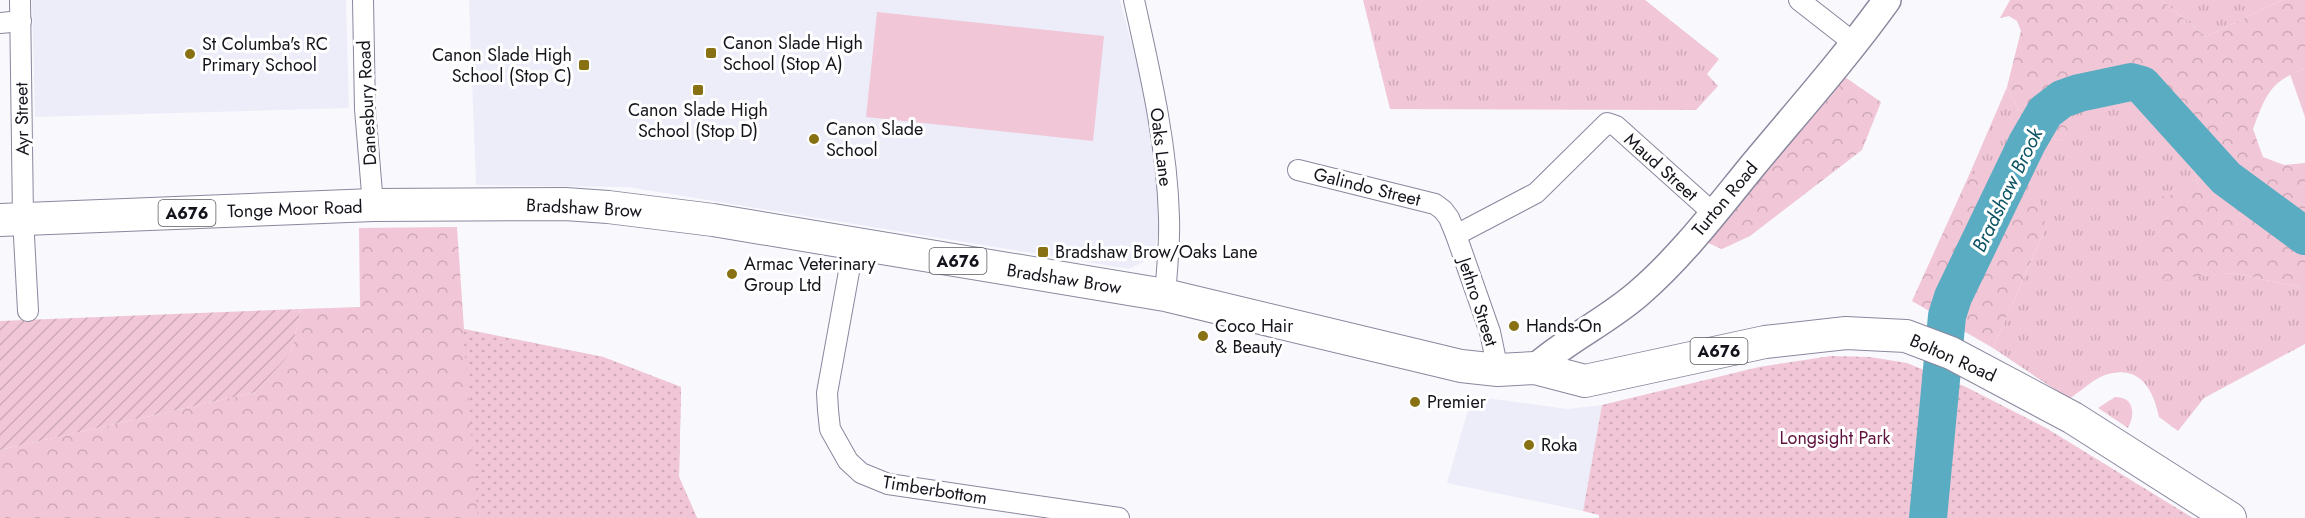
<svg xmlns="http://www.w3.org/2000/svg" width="2305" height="518" font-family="Jost,sans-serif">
	<defs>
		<pattern id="grass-tufts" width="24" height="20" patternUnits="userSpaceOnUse" patternTransform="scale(1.5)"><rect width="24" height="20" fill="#f1c6d6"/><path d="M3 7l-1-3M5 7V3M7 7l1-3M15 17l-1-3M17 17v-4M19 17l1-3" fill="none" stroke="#cea9b7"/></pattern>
		<pattern id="forest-crowns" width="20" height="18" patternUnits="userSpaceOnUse" patternTransform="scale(1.5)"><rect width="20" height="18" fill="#f1c6d6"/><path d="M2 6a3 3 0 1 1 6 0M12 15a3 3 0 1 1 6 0" fill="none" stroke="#cea9b7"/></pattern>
		<pattern id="park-dots" width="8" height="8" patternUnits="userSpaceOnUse" patternTransform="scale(1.5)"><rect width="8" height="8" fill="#f1c6d6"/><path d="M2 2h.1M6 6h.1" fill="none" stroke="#cea9b7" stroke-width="1.8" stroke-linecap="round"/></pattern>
		<pattern id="garden-furrows" width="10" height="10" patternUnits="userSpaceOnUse" patternTransform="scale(1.5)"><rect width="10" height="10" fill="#f1c6d6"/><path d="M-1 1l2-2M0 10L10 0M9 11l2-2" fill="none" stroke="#cea9b7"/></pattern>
	</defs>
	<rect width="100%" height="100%" fill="#f8f8fd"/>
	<g fill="#ededfa">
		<path d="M32 0H346L349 108 35 117Z"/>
		<path d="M469 0H1120L1147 101 1163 217 1154 249 1147 260 1129 269 628 187 476 185Z"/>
		<path d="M1472 396 1567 409 1602 405 1583 511 1447 483Z"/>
	</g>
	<g fill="url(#grass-tufts)">
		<path d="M1363 0H1645L1719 59 1707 74 1718 86 1696 110 1390 109Z"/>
		<path d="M2161 0H2282L2206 37Z"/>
		<path d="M2007 87 2031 134 2063 141 2075 109 2135 95 2191 159 2199 189 2154 280 2232 273 2305 288V344L2204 398 2178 431 2159 417C2153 388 2139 364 2105 375 2093 379 2080 392 2069 399L1993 348 2046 227 1970 173Z"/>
		<path d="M2115 397C2135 397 2135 415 2128 428L2098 408Z"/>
	</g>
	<g fill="url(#forest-crowns)">
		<path d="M2010 0H2161L2206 37 2282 0H2305V69C2270 80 2265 97 2253 129L2263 157 2284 165 2305 163V288L2232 273 2154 281 2161 197 2199 189 2191 159 2135 95 2076 109 2063 141 2031 134 2007 87 2021 31 2017 21 2009 16 2000 18Z"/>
		<path d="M1842 75 1881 102 1862 150 1750 236 1722 249 1706 242Z"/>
		<path d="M1970 173 2039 194 2046 227 1993 348 1912 301Z"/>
		<path d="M457 227 464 329 603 357 681 387 679 477 697 518H0V450L256 392 291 353 301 309 360 307 359 228Z"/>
	</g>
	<g fill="url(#park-dots)">
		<path d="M463 329 603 357 681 387 679 477 697 518H478Z"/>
		<path d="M1831 356 1870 357 1907 363 1966 387 2046 428 2193 518H1599V515L1583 511 1602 405 1759 367Z"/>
	</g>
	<path fill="url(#garden-furrows)" d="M301 309 291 353 256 392 0 450V321Z"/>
	<g fill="#f1c6d6">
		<path d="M877 12 1104 36 1093 141 866 117Z"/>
		<path d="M2305 69V117L2290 74Z"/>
	</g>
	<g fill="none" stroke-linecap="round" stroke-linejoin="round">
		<path stroke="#59acc2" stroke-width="38" d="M1928 518 1947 316 1953 297 2027 143 2045 112 2062 99 2079 93 2131 82 2142 85 2226 178 2305 236"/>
		<defs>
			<g id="street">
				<path d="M20 0 23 218 28 311"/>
				<path d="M363 0 365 109 373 205"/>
				<path d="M1134 0C1150 72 1167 144 1169 217 1170 243 1167 269 1165 295"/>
				<path d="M1799 0 1854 43"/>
				<path d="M0 23 21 21"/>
				<path d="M1298 170 1435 204 1443 210 1449 218 1456 235 1490 332 1498 370"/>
				<path d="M1456 235 1536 193 1607 123 1616 126 1713 213"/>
				<path d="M854 244 827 393 828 410 830 429 848 461 861 473 888 484 1119 518"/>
			</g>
			<path id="secondary" d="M1535 368C1567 339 1606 322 1639 293 1682 256 1718 208 1754 164 1799 110 1846 57 1887 0"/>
			<path id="primary" d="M0 220 373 205 565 204 608 207 713 220 1165 295 1461 366 1498 370 1535 368 1585 381 1765 342 1846 333 1906 336 1951 353 2073 418 2230 518"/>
		</defs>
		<use href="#street" stroke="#89889e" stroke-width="22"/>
		<use href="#secondary" stroke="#89889e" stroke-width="30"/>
		<use href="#primary" stroke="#89889e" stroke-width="34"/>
		<use href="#street" stroke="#fff" stroke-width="20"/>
		<use href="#secondary" stroke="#fff" stroke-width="27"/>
		<use href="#primary" stroke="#fff" stroke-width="32"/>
	</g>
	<g fill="#877112" stroke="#fff" stroke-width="2">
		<rect x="705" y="47" width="12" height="12" rx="3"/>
		<circle cx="190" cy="54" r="6"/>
		<rect x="578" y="59" width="12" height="12" rx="3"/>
		<rect x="692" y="84" width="12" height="12" rx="3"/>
		<circle cx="814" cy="139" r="6"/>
		<rect x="1037" y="246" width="12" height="12" rx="3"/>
		<circle cx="732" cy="274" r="6"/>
		<circle cx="1514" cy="326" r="6"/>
		<circle cx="1203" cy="336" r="6"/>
		<circle cx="1415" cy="402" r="6"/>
		<circle cx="1529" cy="445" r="6"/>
	</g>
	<g text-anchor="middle" stroke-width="6" stroke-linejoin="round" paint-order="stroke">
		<g fill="#fff" stroke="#5a5a60" stroke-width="1.5">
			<rect x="158.5" y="200" width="57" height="26" rx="4.5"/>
			<rect x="929.5" y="248" width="57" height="26" rx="4.5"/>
			<rect x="1690.5" y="338" width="57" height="26" rx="4.5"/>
		</g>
		<g font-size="16" font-weight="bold" fill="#14141c">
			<text x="187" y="219">A676</text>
			<text x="958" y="267">A676</text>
			<text x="1719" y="357">A676</text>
		</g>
		<g font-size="18" fill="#14141c" stroke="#fff" text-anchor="start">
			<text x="723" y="49">Canon Slade High<tspan x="723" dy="21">School (Stop A)</tspan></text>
			<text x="202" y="50">St Columba's RC<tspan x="202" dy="21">Primary School</tspan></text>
			<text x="572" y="61" text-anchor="end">Canon Slade High<tspan x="572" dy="21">School (Stop C)</tspan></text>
			<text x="698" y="116" text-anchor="middle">Canon Slade High<tspan x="698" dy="21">School (Stop D)</tspan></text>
			<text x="826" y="135">Canon Slade<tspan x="826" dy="21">School</tspan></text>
			<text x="1055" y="258">Bradshaw Brow/Oaks Lane</text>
			<text x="744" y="270">Armac Veterinary<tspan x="744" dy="21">Group Ltd</tspan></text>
			<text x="1215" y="332">Coco Hair<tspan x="1215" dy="21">&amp; Beauty</tspan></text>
			<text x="1526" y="332">Hands-On</text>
			<text x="1427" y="408">Premier</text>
			<text x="1541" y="451">Roka</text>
		</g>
		<g font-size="18" fill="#14141c" stroke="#fff">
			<text transform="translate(367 103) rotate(-93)" y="6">Danesbury Road</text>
			<text transform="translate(22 119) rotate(-91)" y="6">Ayr Street</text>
			<text transform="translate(1161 147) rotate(83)" y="6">Oaks Lane</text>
			<text transform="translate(1661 167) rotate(42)" y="6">Maud Street</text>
			<text transform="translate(1367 187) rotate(14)" y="6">Galindo Street</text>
			<text transform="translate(1725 199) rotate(-50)" y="6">Turton Road</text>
			<text transform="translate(584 208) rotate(3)" y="6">Bradshaw Brow</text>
			<text transform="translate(295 209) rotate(-2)" y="6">Tonge Moor Road</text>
			<text transform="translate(1064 279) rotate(9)" y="6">Bradshaw Brow</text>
			<text transform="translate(1478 302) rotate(72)" y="6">Jethro Street</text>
			<text transform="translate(1953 358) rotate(24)" y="6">Bolton Road</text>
			<text transform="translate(935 490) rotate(9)" y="6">Timberbottom</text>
		</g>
		<g font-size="18" fill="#60133c" stroke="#fff">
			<text x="1835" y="444">Longsight Park</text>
		</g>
		<g font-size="20" font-style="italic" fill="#0d5465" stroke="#fff">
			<text transform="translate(2007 190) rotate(-64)" y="7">Bradshaw Brook</text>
		</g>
	</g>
</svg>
